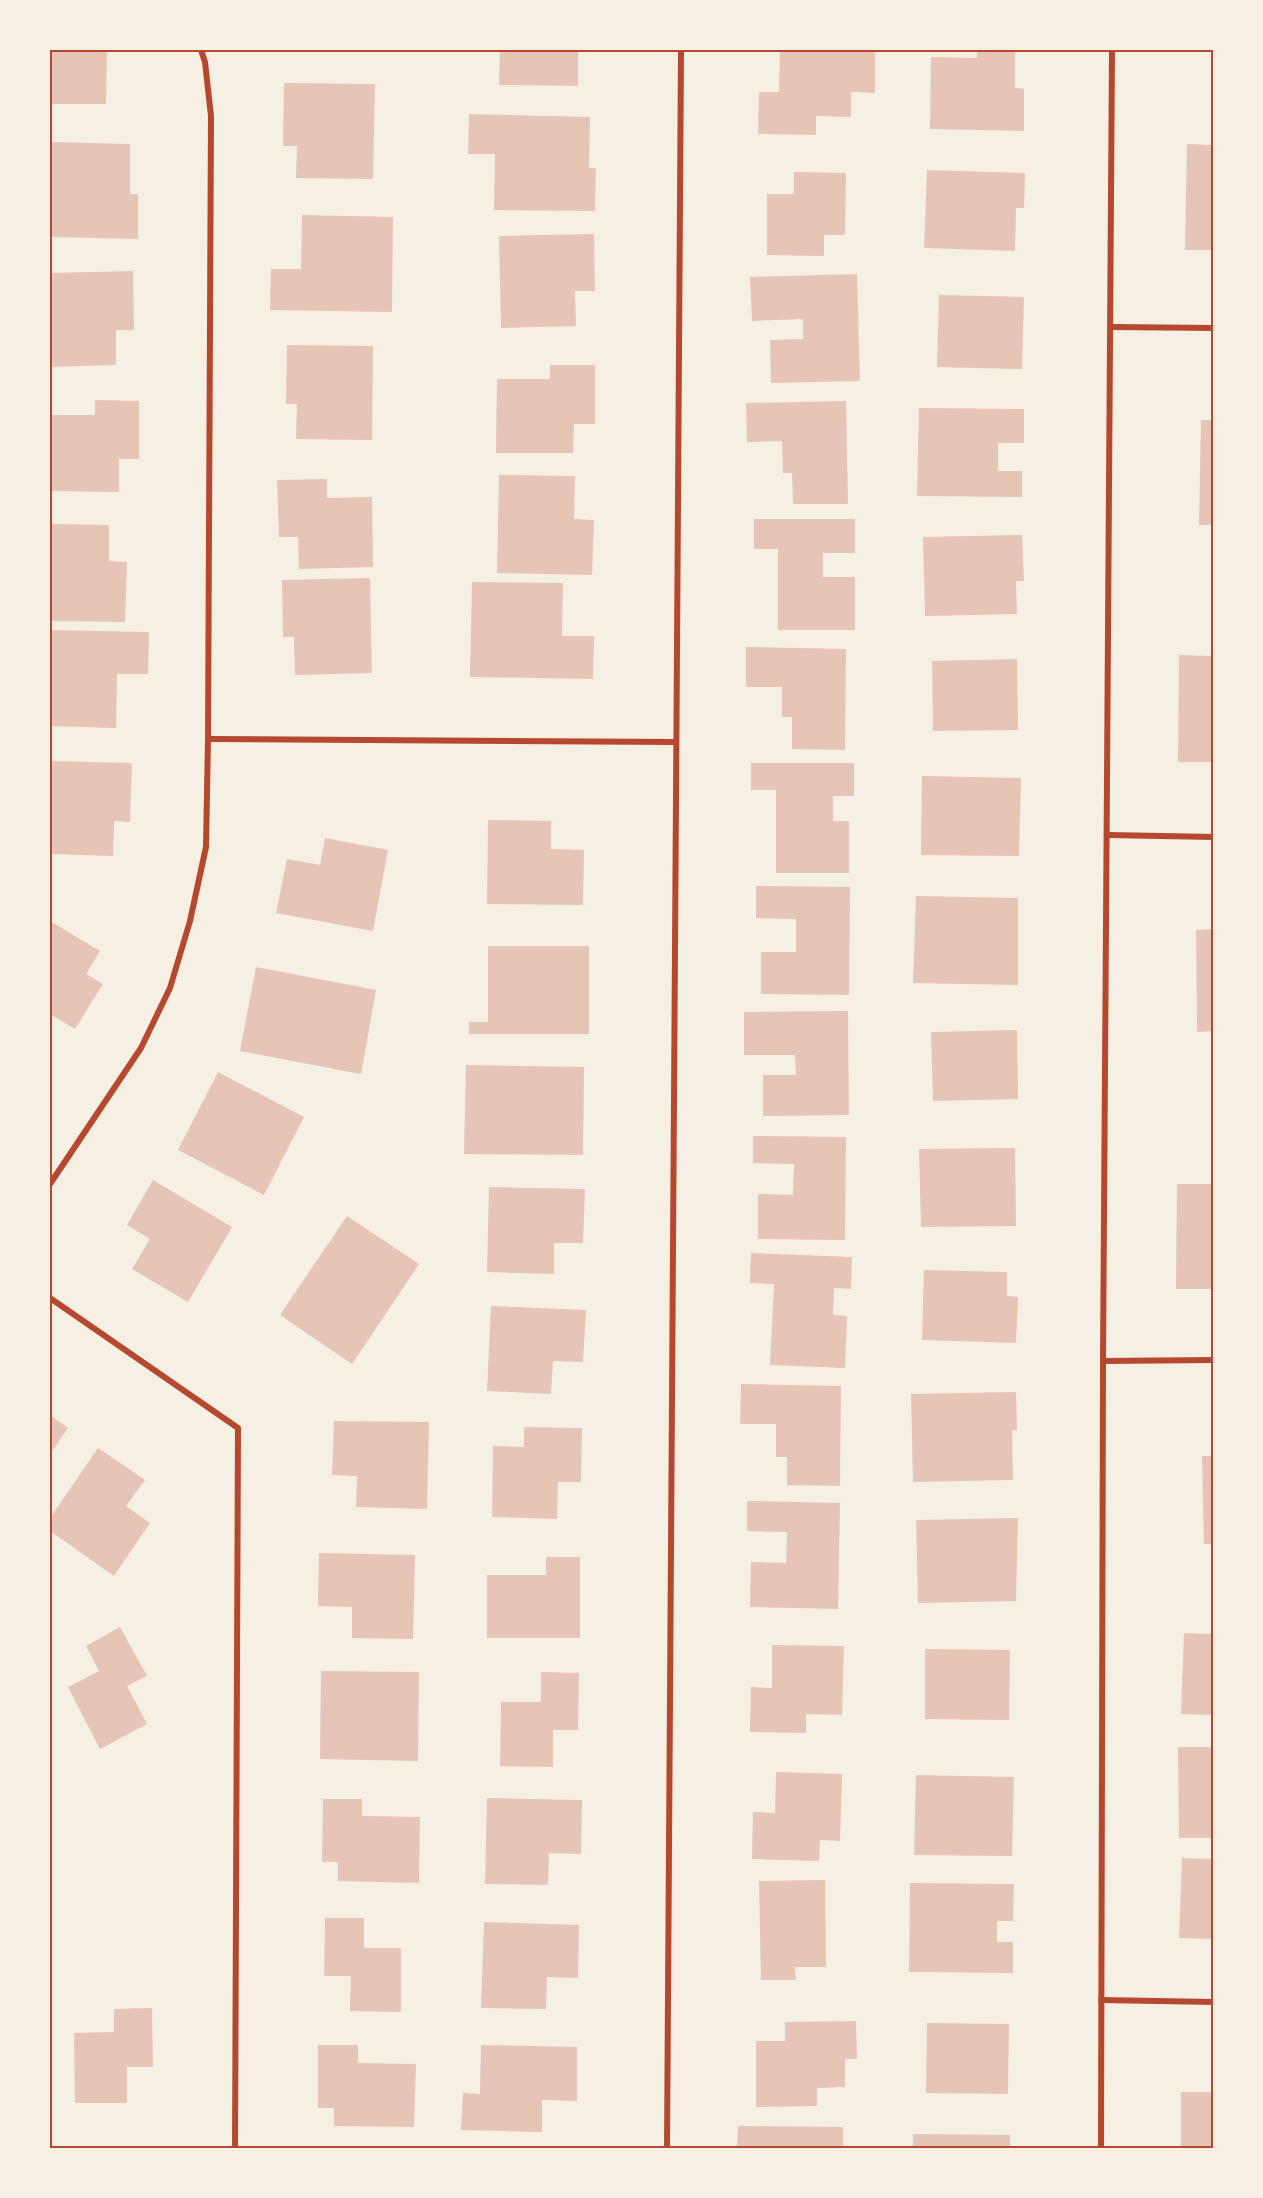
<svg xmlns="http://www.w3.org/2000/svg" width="1263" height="2198" font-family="Ubuntu,sans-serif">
	<rect width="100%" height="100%" fill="#f6efe4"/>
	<g fill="#e6c5b7">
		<path d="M50 50H107L106 104H50Z"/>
		<path d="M500 50H578V86L499 85Z"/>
		<path d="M780 50H875V93L851 92V117L816 116V135L758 134 759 92H779Z"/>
		<path d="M977 50H1015V88L1024 89V131L930 129 931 57 977 58Z"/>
		<path d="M284 83 375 84 373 179 296 178 297 146H283Z"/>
		<path d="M469 114 590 117 589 168H596L595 211 494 210 495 154H468Z"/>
		<path d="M50 142 130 144V194H138V239L50 237Z"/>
		<path d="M1187 144 1214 145V250H1185Z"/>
		<path d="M927 170 1025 173 1024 208H1016L1015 251 924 248Z"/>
		<path d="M794 172 846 173 845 235H824V256L767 255V194H794Z"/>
		<path d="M302 215 393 217 392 312 270 310 271 269H301Z"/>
		<path d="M594 234 595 291H575L576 326 501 328 499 236Z"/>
		<path d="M133 271 134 330H116V365L50 367V273Z"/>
		<path d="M857 274 860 381 771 383 770 340 803 339V319L752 321 750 277Z"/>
		<path d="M939 295 1024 297 1022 369 937 367Z"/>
		<path d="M287 345 373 346 372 440 296 439 297 404H286Z"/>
		<path d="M550 365H595V424H574L573 453H496L497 379H550Z"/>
		<path d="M95 400 139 401V459H119V492L50 491V415H95Z"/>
		<path d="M846 401 848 504H793L792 473H783L782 441 747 442 746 403Z"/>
		<path d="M919 408 1024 409V443H998V471H1022V497L917 496Z"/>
		<path d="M1201 420H1214V525H1199Z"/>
		<path d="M499 475 575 476 574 519 594 520 592 575 497 573Z"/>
		<path d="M327 479V498L372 497 373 567 299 569 298 537H279L277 480Z"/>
		<path d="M754 519H855V553H823V577H855V630H778V549H754Z"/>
		<path d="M50 524 109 525V561L127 562 125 622 50 621Z"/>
		<path d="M1022 535 1024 581H1016L1017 614 925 616 923 537Z"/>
		<path d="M370 578 372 673 295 675 294 637H283L282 580Z"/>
		<path d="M472 582 563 583 562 636H594L593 679 470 677Z"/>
		<path d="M50 630 149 632 148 674H117L116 728 50 726Z"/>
		<path d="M746 647 846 649 845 750 792 749V717H782V687H746Z"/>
		<path d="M1179 655 1214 656V762H1178Z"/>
		<path d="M1017 659 1018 730 933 731 932 661Z"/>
		<path d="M50 761 132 763 130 822 114 821 113 856 50 854Z"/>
		<path d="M751 763H854V796H833V821H849V873H776V790H751Z"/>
		<path d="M922 776 1021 778 1019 856 921 855Z"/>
		<path d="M488 820 551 821V849L584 850 583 905 487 904Z"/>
		<path d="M325 838 388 850 373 931 276 913 287 859 320 865Z"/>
		<path d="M756 886 850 887 849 995 761 994V952H796V919L756 918Z"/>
		<path d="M916 896 1018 898V985L913 983Z"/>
		<path d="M50 921 100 951 86 974 103 984 75 1029 50 1014Z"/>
		<path d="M1214 929V1031L1197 1032 1196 930Z"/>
		<path d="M488 946H589V1034H469V1022H488Z"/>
		<path d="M256 967 376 990 361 1074 240 1051Z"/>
		<path d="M848 1011 849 1115 763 1116V1075H796L795 1055H744V1012Z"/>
		<path d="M1017 1030 1018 1099 933 1101 931 1032Z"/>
		<path d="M466 1065 584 1067 583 1155 464 1154Z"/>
		<path d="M218 1072 304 1117 264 1195 178 1150Z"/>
		<path d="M753 1136 846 1137 845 1240 758 1239V1194L793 1195 794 1164 753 1163Z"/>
		<path d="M1015 1148 1016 1226 921 1227 919 1149Z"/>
		<path d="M153 1180 232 1227 188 1302 132 1269 150 1239 127 1225Z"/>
		<path d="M1177 1184H1214V1289H1176Z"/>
		<path d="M489 1187 585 1189 583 1243H554V1274L487 1272Z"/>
		<path d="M347 1216 419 1264 352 1364 280 1315Z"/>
		<path d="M751 1253 852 1257 851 1289 834 1288 833 1315 847 1316 845 1368 770 1365 774 1284 750 1283Z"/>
		<path d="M924 1270 1007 1272V1296L1018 1297 1016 1343 922 1340Z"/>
		<path d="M491 1306 586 1310 583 1362 553 1361 551 1394 487 1391Z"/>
		<path d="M741 1384 841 1386 840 1486 787 1485V1457H776V1424H740Z"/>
		<path d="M1016 1392 1017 1430H1012L1013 1480 913 1482 911 1394Z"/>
		<path d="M50 1415 68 1428 50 1454Z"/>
		<path d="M334 1421 429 1422 427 1509 356 1507 357 1476 332 1475Z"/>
		<path d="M524 1427 582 1428 581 1482H558L557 1519 492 1517 493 1446 524 1447Z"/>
		<path d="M98 1448 145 1480 126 1506 150 1523 114 1576 50 1531V1518Z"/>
		<path d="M1202 1456H1214V1544H1204Z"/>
		<path d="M747 1501 840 1503 838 1609 750 1607 751 1562 786 1563 787 1532 747 1531Z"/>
		<path d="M1018 1518 1016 1601 918 1603 916 1520Z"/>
		<path d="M319 1553 415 1555 413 1639 352 1638V1607L318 1606Z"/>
		<path d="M546 1557H580V1638H487V1575H546Z"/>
		<path d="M120 1627 147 1676 127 1686 147 1724 100 1749 68 1687 99 1671 86 1646Z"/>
		<path d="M1184 1633 1214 1634V1715L1181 1714Z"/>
		<path d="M772 1645 844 1646 842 1715 806 1714V1733L750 1732 751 1687 772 1688Z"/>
		<path d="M925 1649 1010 1650 1009 1720 925 1719Z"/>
		<path d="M321 1671 419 1672 418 1761 320 1759Z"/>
		<path d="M541 1672 579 1673 578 1730H553V1767L500 1766 501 1702H541Z"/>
		<path d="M1178 1747H1214V1838H1179Z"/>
		<path d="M776 1772 842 1774 840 1841 820 1840 819 1861 752 1859 753 1812 775 1813Z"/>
		<path d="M916 1775 1014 1777 1012 1856 914 1855Z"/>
		<path d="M487 1798 582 1800 581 1854 549 1853 548 1885 485 1884Z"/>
		<path d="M323 1799H362V1816L420 1817 419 1883 338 1881V1862H322Z"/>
		<path d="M1182 1858 1214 1859V1939L1179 1938Z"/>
		<path d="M825 1880 826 1967H795L796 1980H761L759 1881Z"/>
		<path d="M910 1883 1014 1884 1013 1921H997V1942H1013V1973L909 1972Z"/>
		<path d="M325 1918H364V1948H401V2012L350 2011 351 1976H324Z"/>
		<path d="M484 1922 579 1925 578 1978 547 1977 546 2009 481 2008Z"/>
		<path d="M152 2008 153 2067H127V2103H75L74 2033 114 2032V2009Z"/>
		<path d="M856 2021 857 2059H845V2087L817 2088V2106L756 2107V2041H785V2022Z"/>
		<path d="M927 2023 1009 2024 1008 2094 926 2093Z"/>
		<path d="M318 2045H358V2063L416 2064 414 2127 334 2126V2108H318Z"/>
		<path d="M481 2045 577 2047V2101L542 2100V2132L461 2130 463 2093 480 2094Z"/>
		<rect x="1181" y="2092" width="33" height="56"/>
		<path d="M738 2126 843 2127V2148H737Z"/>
		<path d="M913 2134 1010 2135V2148H913Z"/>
	</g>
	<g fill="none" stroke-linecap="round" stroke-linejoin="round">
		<g stroke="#b5482f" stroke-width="6">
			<path d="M1111 327 1214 328"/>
			<path d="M208 739 676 742"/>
			<path d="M1108 835 1214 837"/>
			<path d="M50 1184 141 1048 170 988 190 921 206 847 208 739 211 116 205 62 201 50"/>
			<path d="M50 1298 238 1428 235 2148"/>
			<path d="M1103 1361 1214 1360"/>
			<path d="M1101 2000 1214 2002"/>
			<path d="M667 2148 681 50"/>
			<path d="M1101 2148 1103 1361 1112 50"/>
		</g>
	</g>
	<rect width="1263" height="2198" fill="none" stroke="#f6efe4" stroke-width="102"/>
	<rect x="51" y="51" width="1161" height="2096" fill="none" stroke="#b5482f" stroke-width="2"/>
</svg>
